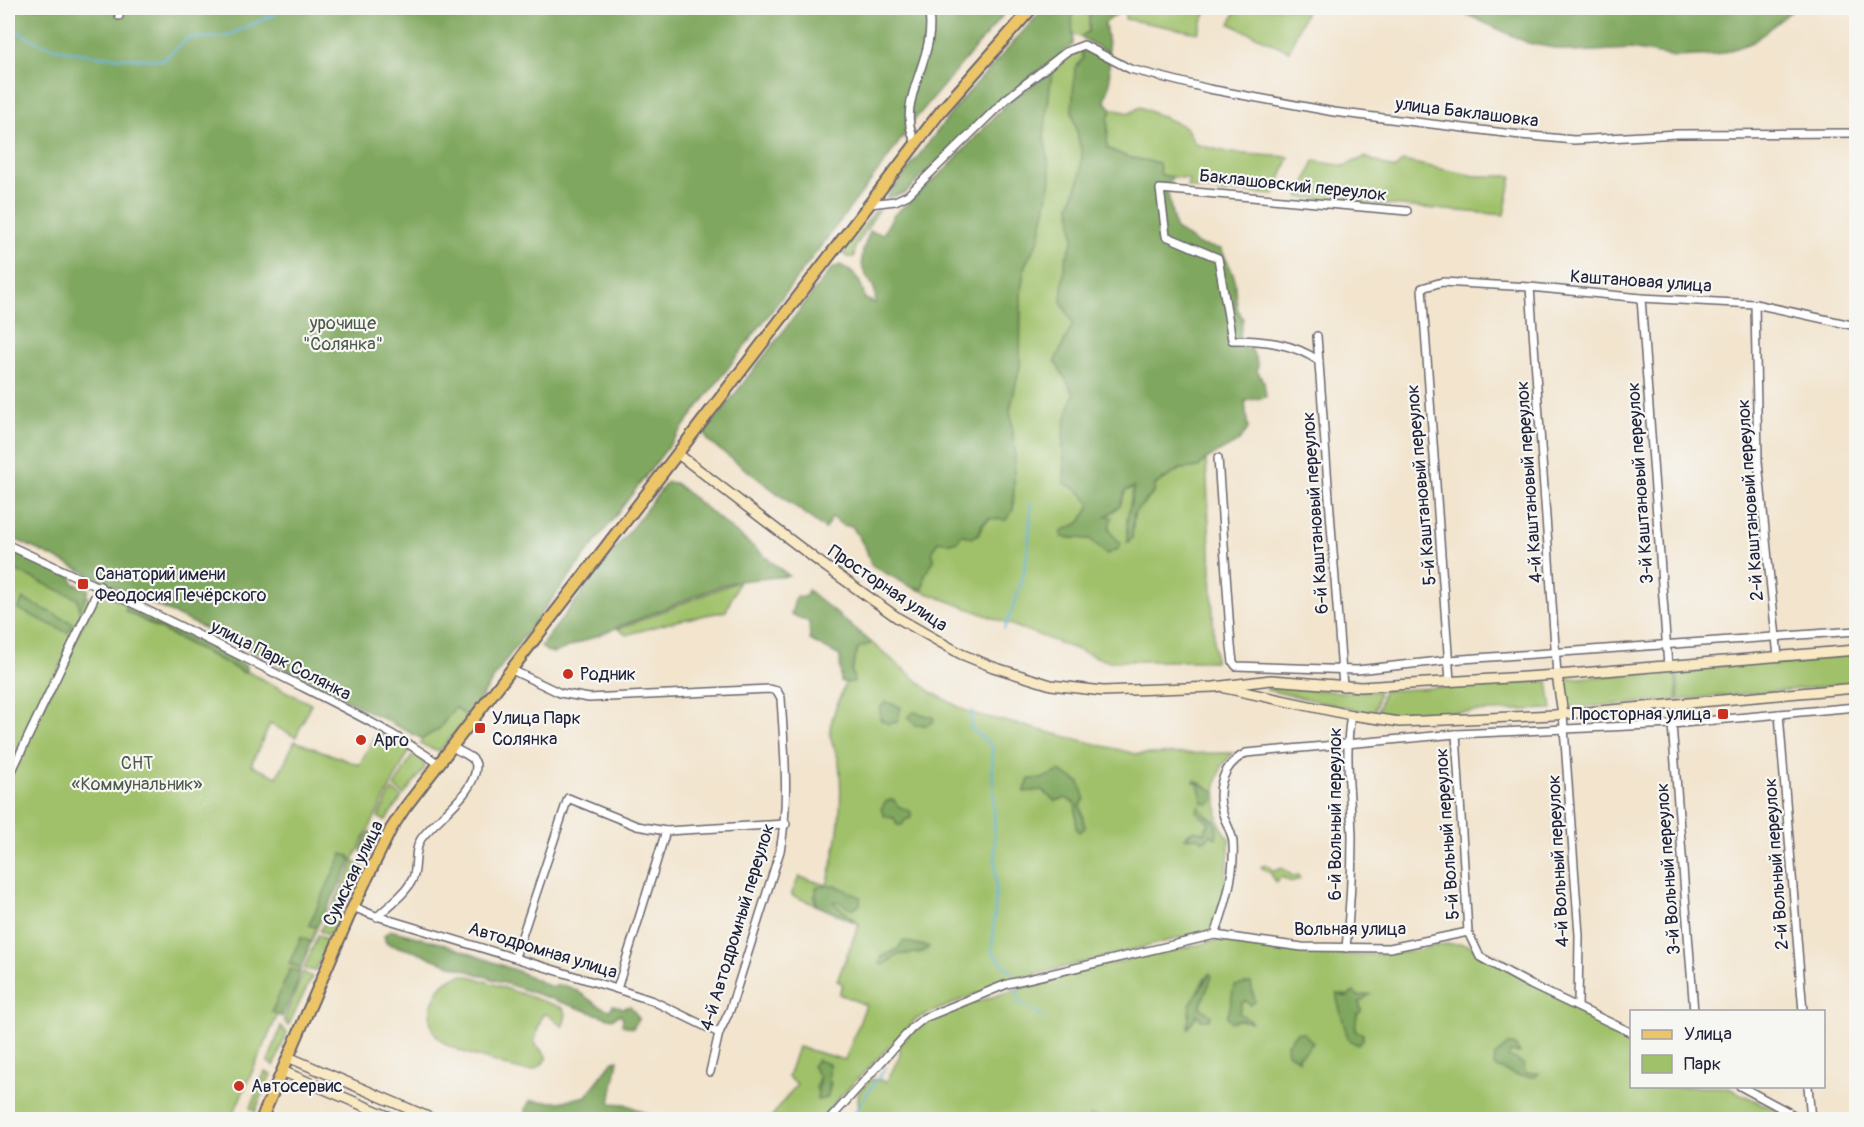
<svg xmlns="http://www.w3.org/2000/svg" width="1864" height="1127" font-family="Pangolin,sans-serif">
	<rect width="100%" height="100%" fill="#f6f6f2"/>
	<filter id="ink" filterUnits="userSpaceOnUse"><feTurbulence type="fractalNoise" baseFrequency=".0167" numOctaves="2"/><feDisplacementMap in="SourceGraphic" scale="12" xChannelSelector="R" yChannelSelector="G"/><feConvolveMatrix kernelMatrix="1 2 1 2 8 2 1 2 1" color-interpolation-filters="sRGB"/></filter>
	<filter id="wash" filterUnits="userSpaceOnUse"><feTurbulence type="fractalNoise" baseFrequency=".008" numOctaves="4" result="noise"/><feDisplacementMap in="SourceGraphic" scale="24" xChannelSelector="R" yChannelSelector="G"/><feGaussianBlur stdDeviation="1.35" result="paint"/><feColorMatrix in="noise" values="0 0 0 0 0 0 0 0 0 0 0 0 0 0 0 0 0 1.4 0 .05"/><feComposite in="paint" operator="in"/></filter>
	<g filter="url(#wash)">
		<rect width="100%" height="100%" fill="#f2e4cd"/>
		<g fill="#a0c16a" stroke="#617252" stroke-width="1.5" fill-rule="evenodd">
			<path d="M1072 8H1089V31L1080 37 1072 34Z"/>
			<path d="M1125 8H1207L1198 33 1125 19Z"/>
			<path d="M1237 8H1307L1289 51 1230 24Z"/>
			<path d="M1081 51 1083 58 1072 110 1082 154 1080 178 1070 205 1074 239 1065 261 1061 301 1073 324 1055 361 1074 393C1068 411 1062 427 1063 445 1063 459 1066 469 1064 483L1077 489 1091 503C1085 520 1080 525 1063 530L1062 537 1090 539 1107 554 1120 543 1109 533 1106 517 1120 506 1125 491 1134 487 1127 520 1128 542 1132 538 1134 513 1154 493 1155 485 1180 469 1198 467 1206 459 1215 661H1107L911 587 923 588 925 574 934 560 932 552 938 541 949 543 961 534H979C984 517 997 515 1013 510L1015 451 1010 410 1020 366 1021 291 1025 265 1039 239 1051 179 1044 136 1052 71 1071 54Z"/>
			<path d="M1140 107 1186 127 1195 144 1231 153 1289 157 1274 195 1231 191 1226 193 1187 187 1189 179 1161 175 1158 163 1127 157 1107 148 1108 118 1112 109 1130 113Z"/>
			<path d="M1365 157 1394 169 1403 161 1475 176H1512L1504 215 1299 197 1314 161 1344 166Z"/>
			<path d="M878 211 855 247 854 257H848L843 254 874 212Z"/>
			<path d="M8 558 93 599 8 772Z"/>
			<path d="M739 581 726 611 676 621 626 635 618 629Z"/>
			<path d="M99 591 127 604 125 611 244 673 246 671 311 704 296 737 270 724 251 765 277 777 295 741 359 765 378 732 410 749 352 862 349 856 342 854 309 925 314 927 318 925 311 942 301 938 289 964 301 968 300 972 290 970 272 1011 278 1014 231 1119H8V780Z"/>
			<path d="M872 643 931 692 968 712 1136 754 1233 753 1222 766 1216 784 1218 821 1229 839V850L1222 909 1211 930 1002 983 916 1019 834 1103 823 1119 769 1120 797 1084 788 1077 798 1047 845 1060 866 1005 839 994 843 984 837 981 859 924 832 901 860 897 835 885 814 896 816 905 791 895 799 877 827 885C838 844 844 804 839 762 837 751 829 741 830 731 830 717 841 698 845 683L853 682 852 670 858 647ZM1029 779C1047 779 1077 798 1083 816L1076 827V804L1066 798 1055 801ZM1202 812 1215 821 1217 827 1204 841 1198 837 1186 838 1187 834 1194 830 1204 833 1209 822 1203 818ZM915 944 929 947C920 957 906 951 896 956 892 958 888 962 884 965L882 957 898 949ZM828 1075 831 1084 827 1098 816 1089 819 1076Z"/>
			<path d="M1856 654V684L1679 700 1677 670Z"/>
			<path d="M1675 670 1678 700 1571 708 1566 705 1563 685 1567 679Z"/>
			<path d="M1548 681 1552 709 1377 715 1383 691Z"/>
			<path d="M1268 685 1340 692 1379 691 1374 714 1267 690Z"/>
			<path d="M455 707 468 718 439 751 420 744 422 739 439 729Z"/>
			<path d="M416 753 423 761 425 768 404 795 394 787 413 754Z"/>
			<path d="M392 790 402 797 385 821 378 817Z"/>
			<path d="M370 832 379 835 367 861 361 850Z"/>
			<path d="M355 861 364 868 329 936 320 931Z"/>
			<path d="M1265 864 1274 871 1282 868 1293 876 1298 875 1300 879 1291 882 1282 877 1276 882 1271 874 1261 867Z"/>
			<path d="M318 935 329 941 315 971 304 969Z"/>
			<path d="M1225 939C1280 951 1341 958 1397 953 1420 951 1446 940 1469 945 1509 955 1556 995 1591 1017 1604 1025 1618 1031 1631 1038L1632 1086 1726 1087 1795 1119 1102 1120 1103 1117 1090 1116 1092 1120H859L858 1093 871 1079 887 1081 900 1055V1045L914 1030 945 1012 1067 973ZM1205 977 1197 1013 1188 1028 1190 1005ZM1337 994 1361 998 1359 1002 1361 1011C1354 1015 1354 1024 1355 1031L1362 1034 1347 1030Z"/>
			<path d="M303 972 312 977 288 1026 284 1020Z"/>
			<path d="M463 975 473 977 563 1008 566 1014 563 1027 547 1014 542 1015 534 1042 547 1057C544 1063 539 1068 533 1070 521 1073 504 1064 492 1061 460 1051 415 1043 435 997 440 985 450 977 463 975Z"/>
			<path d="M281 1026 287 1033 274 1066 268 1062Z"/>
			<path d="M265 1072 271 1074 255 1112 250 1108Z"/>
		</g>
		<g fill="#80a75e" stroke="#51644c" stroke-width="1.5">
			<path d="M8 8H1009L916 118 885 162 505 661 468 718 455 707 439 729 422 739 242 646 8 536Z"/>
			<path d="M1044 8H1072L1073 45 1003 98 905 193 886 198 960 102Z"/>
			<path d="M1089 8H1125L1105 23 1109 53 1080 37 1089 31Z"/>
			<path d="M1453 8H1795L1753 42 1716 55 1675 57 1631 49 1575 52 1528 43Z"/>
			<path d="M1081 51H1089L1109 60 1110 82 1105 101 1112 109 1108 118 1107 148 1127 157 1159 163 1161 175 1172 177 1167 190 1175 228 1199 245 1221 249 1234 276 1237 308 1243 319 1238 344 1252 350 1258 365 1257 371 1264 382 1266 397 1245 401 1248 429 1239 441 1206 459 1198 467 1180 469 1155 485 1154 492 1134 513 1132 538 1127 542V519L1134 487 1125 491 1120 506 1106 516 1112 517C1106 530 1111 534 1121 543L1118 549 1107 554 1090 539 1062 537V530C1080 525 1085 520 1090 503L1077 489 1064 483C1066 469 1063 459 1063 445 1062 427 1068 411 1074 394L1055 361 1073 324 1061 301 1065 261 1074 239 1070 205 1080 178 1082 154 1072 110 1075 68 1083 58Z"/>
			<path d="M1052 71 1044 136 1051 179 1039 239 1025 265 1021 291 1020 366 1010 410 1015 451 1013 510 1006 520 989 518 982 524 979 534 972 538 961 534 958 541 949 543 938 541 932 552 934 560 925 574 923 589 911 587 871 565 866 549 852 526H843L832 517 825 529 708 441 705 433 831 269 840 265C857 274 861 280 865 299L875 303C878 285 867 282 863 268 859 256 866 242 870 231L883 234 893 216 947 168 1007 103Z"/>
			<path d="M667 482 675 483 789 576 739 581 723 585 554 653 546 651 541 646Z"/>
			<path d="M9 550 72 577 73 583 89 590 79 611 78 599 8 567Z"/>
			<path d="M808 590 872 643 858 648 852 670 854 682H841L840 656 810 640 809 622 791 614 796 596 805 597Z"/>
			<path d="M23 599 73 623 68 633 18 609Z"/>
			<path d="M127 604 246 666V671L245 673 125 610Z"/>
			<path d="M886 702 901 707 897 722 888 724 880 719V708Z"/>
			<path d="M914 712 933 717 934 721 927 725H915L908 716Z"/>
			<path d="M1059 771 1079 782 1085 799 1080 806 1085 828 1079 832 1076 827V804L1066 798 1055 801 1043 790 1024 792 1029 779H1041Z"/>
			<path d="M1194 780 1214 791V800L1209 804 1203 803 1198 784 1193 782Z"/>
			<path d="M893 799 898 806 911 812V818L905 820 902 825H897L894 818 885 817 881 809 885 802Z"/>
			<path d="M1199 806C1205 820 1221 818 1216 838L1211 835 1204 841 1198 837 1185 838 1194 830 1204 833 1209 823 1196 811Z"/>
			<path d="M342 854 349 856 352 862 318 925 314 927 309 925Z"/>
			<path d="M835 885 860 897V905L850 909 838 901 833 902 859 924 816 905V887Z"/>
			<path d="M390 930 444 944 520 972 551 987C575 978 588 1006 610 1010L613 1005 623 1008 630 1006 639 1018 633 1028 622 1025 623 1018 620 1014 612 1019 602 1016 433 959 424 954 391 945 386 943 384 936Z"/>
			<path d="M301 937 311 942 301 968 289 964Z"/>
			<path d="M903 941 929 947C920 957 906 951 896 956 892 958 888 963 884 965L879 963 882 957 898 949Z"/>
			<path d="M290 969 300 972 296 986 282 1017 272 1012Z"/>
			<path d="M1210 973 1212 977 1200 1007 1211 1016 1209 1020H1201L1197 1014 1188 1029 1190 1005Z"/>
			<path d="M1251 983 1255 1002 1250 1005 1246 1001 1242 1003 1239 1013 1252 1022 1238 1020 1231 1022 1227 1017C1232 1006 1230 996 1235 986Z"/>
			<path d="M1354 992 1358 996 1371 994 1359 1002 1361 1011 1357 1014 1355 1031 1363 1034V1040L1358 1045 1348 1039 1337 999V994L1346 997Z"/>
			<path d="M1297 1032 1304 1033 1313 1043 1304 1053 1298 1056 1299 1060 1288 1053 1287 1044Z"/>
			<path d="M1508 1045H1514L1520 1053 1510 1052 1509 1058H1514L1523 1064 1525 1073H1539L1535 1077 1518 1076 1494 1066 1495 1056Z"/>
			<path d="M618 1060 610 1103 625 1104 659 1119H529L525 1109 530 1101 559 1102 586 1096 613 1061Z"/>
			<path d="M817 1060 829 1064C828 1079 832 1082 827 1098L817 1100 819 1076 812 1066Z"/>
		</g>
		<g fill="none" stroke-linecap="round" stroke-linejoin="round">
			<g stroke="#64b3de" stroke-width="2">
				<path d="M8 15C11 20 14 27 18 31 52 57 121 58 163 60L188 38 225 37 285 9 347 8"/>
				<path d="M1004 629C1024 585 1030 551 1031 503"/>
				<path d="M973 710 970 727 992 746 996 888 992 952 1013 974"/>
				<path d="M1016 988 1020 1003 1044 1017"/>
				<path d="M849 1120 886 1067"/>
			</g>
		</g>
	</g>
	<g filter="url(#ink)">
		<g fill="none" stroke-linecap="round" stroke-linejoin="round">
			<defs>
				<g id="street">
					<path d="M119 16V8"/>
					<path d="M916 143C892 100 940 59 928 8"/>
					<path d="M870 204 895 201 908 195 1006 99 1066 52 1084 45 1130 69 1209 89 1334 112 1521 135 1574 140 1678 134 1856 133"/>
					<path d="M1530 287 1557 675"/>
					<path d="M1641 298 1668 666"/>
					<path d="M1755 304 1758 462 1778 657"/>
					<path d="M1317 336 1343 687"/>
					<path d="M1319 361C1293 343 1263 340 1232 340L1218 258 1166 236 1160 189 1407 211"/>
					<path d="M1218 458 1231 646 1233 662 1236 666 1357 670 1449 660 1856 631"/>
					<path d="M8 545C95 585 181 626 267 669 325 699 385 726 439 764"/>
					<path d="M512 670 560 693 589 698 769 689 777 691 781 698C784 749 790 800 780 851L730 1010 719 1033 710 1072"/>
					<path d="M1450 681 1422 288 1442 282 1530 287 1641 298 1755 304 1856 326"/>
					<path d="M1563 714 1579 935 1578 1007"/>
					<path d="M1779 714 1803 1012"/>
					<path d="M1672 724 1694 1012"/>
					<path d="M1456 734 1468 932 1480 957 1531 985 1632 1033"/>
					<path d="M8 779 100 586"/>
					<path d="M353 907 373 915 617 989 653 1001 719 1033"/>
					<path d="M377 917C389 905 409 892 414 875 417 863 414 850 421 839 434 820 476 793 476 766 476 756 460 753 453 747"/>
					<path d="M1215 935 1302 947 1390 948 1468 932"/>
					<path d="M1346 948C1350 911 1352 874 1352 836 1351 796 1344 755 1351 715"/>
					<path d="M515 957 568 798 637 826 666 831"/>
					<path d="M617 989 666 831 786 824"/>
					<path d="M1740 1086 1803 1120"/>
					<path d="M1808 1086 1811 1120"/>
					<path d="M829 1120 912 1028 924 1018 1007 984 1215 935C1225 906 1235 875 1233 843 1233 835 1227 825 1224 817 1215 791 1221 766 1246 753L1456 734 1672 724 1856 707"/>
				</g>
				<g id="secondary">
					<path d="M678 454 818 561 898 618 961 654 993 667 1051 685 1103 691 1214 687 1271 680 1361 687 1557 675 1856 650"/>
					<path d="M1557 675 1563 714"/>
					<path d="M1225 688 1351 715 1400 722 1554 715 1856 688"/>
					<path d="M288 1057 435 1120"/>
					<path d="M282 1071 397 1120"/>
				</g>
				<path id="primary" d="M261 1120 353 907 391 829 404 809 941 111 1032 8"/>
			</defs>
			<use href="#street" stroke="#6b666e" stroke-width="10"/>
			<use href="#secondary" stroke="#6b666e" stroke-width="12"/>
			<use href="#primary" stroke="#6b666e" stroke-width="14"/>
			<use href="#street" stroke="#fff" stroke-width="7"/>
			<use href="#secondary" stroke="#f8e8c3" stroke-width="9"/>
			<use href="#primary" stroke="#edc569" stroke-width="10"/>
		</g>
	</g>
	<g fill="#c8321e" stroke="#f6f6f2" stroke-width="2">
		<rect x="77" y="578" width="12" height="12" rx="3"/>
		<circle cx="568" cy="674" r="6"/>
		<rect x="1717" y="708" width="12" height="12" rx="3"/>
		<rect x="474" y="722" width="12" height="12" rx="3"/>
		<circle cx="361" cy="740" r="6"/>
		<circle cx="239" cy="1086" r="6"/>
	</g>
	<g text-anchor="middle" stroke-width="4.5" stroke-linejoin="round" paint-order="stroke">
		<g font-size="18" fill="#22223b" stroke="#f6f6f2">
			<text transform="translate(1467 112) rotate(7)" y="6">улица Баклашовка</text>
			<text transform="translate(1293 185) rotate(6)" y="6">Баклашовский переулок</text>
			<text transform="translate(1641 281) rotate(4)" y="6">Каштановая улица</text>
			<text transform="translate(1529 482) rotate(-94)" y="6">4-й Каштановый переулок</text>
			<text transform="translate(1640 483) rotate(-94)" y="6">3-й Каштановый переулок</text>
			<text transform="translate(1421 485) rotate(-95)" y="6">5-й Каштановый переулок</text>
			<text transform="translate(1750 500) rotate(-94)" y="6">2-й Каштановый переулок</text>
			<text transform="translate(1315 513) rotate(-94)" y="6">6-й Каштановый переулок</text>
			<text transform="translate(888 588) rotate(34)" y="6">Просторная улица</text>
			<text transform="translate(281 660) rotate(27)" y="6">улица Парк Солянка</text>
			<text transform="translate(1335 814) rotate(-90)" y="6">6-й Вольный переулок</text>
			<text transform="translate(1447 834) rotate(-94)" y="6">5-й Вольный переулок</text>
			<text transform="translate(1558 861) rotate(-93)" y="6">4-й Вольный переулок</text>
			<text transform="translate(1776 864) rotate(-94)" y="6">2-й Вольный переулок</text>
			<text transform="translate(1668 869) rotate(-94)" y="6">3-й Вольный переулок</text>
			<text transform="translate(353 873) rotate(-64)" y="6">Сумская улица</text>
			<text transform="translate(737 927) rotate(-73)" y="6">4-й Автодромный переулок</text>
			<text x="1350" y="935">Вольная улица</text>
			<text transform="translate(543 950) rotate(17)" y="6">Автодромная улица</text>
		</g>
		<g font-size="18" fill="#4e5a4b" stroke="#f6f6f2">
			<text x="343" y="329">урочище<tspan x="343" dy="21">"Солянка"</tspan></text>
			<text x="137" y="769">СНТ<tspan x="137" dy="21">«Коммунальник»</tspan></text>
		</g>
		<g font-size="18" fill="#22223b" stroke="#f6f6f2" text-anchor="start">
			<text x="95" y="580">Санаторий имени<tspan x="95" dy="21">Феодосия Печёрского</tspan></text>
			<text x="580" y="680">Родник</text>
			<text x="1711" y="720" text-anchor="end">Просторная улица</text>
			<text x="492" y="724">Улица Парк<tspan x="492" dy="21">Солянка</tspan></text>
			<text x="373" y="746">Арго</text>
			<text x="251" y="1092">Автосервис</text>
		</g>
	</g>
	<rect width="1864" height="1127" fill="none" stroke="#f6f6f2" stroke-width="30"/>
	<rect x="1630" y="1010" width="195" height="78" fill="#f6f6f2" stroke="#a1a1a9" stroke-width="1.5"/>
	<rect x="1642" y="1030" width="30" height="9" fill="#edc569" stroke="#a1a1a9" stroke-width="1.5"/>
	<text x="1684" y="1040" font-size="18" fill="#22223b">Улица</text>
	<rect x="1642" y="1055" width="30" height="18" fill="#a0c16a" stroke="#a1a1a9" stroke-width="1.5"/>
	<text x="1684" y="1070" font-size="18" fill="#22223b">Парк</text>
</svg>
